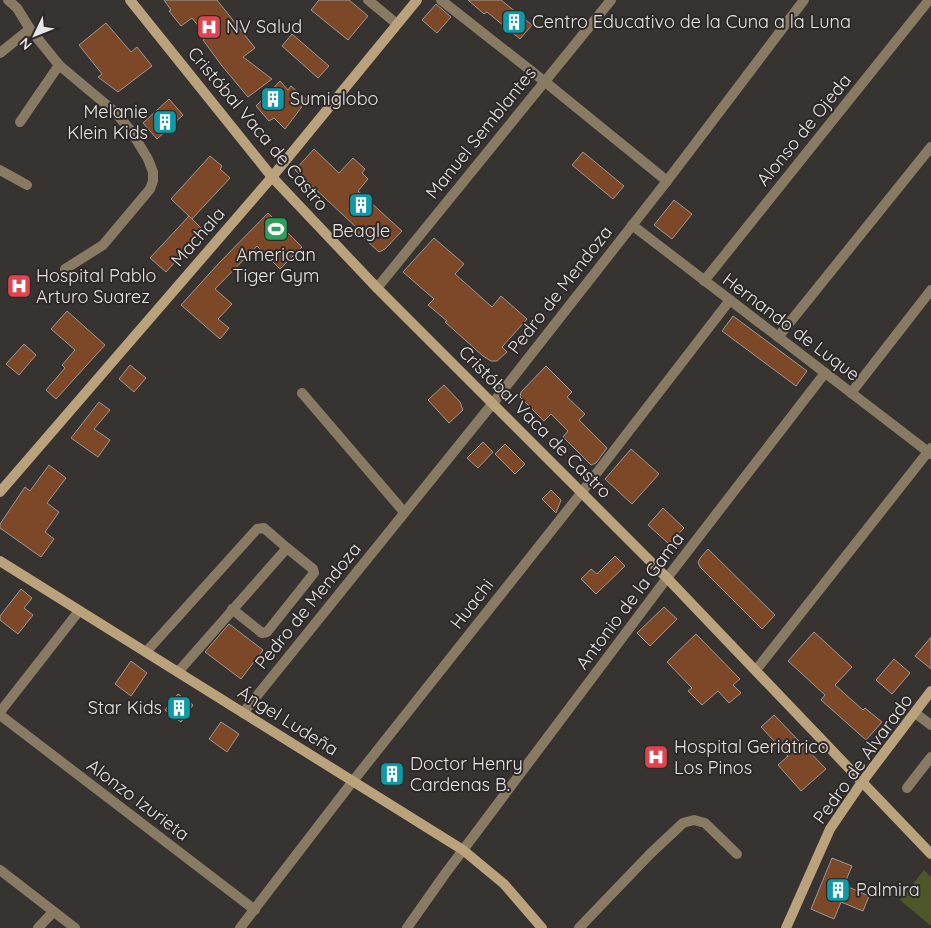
<svg xmlns="http://www.w3.org/2000/svg" width="931" height="928" font-family="Quicksand,sans-serif">
	<rect width="100%" height="100%" fill="#363331"/>
	<path fill="#4e5728" d="M924 870 931 877V926L900 900Z"/>
	<g fill="#7c4827" stroke="#9c9997">
		<path d="M164 0H217L255 48 243 57 272 79 248 97 222 66 203 40 207 37 192 18 181 26 169 11 171 10Z"/>
		<path d="M319 0H349L368 16 348 40 311 10Z"/>
		<path d="M468 0H501L532 25 520 39 487 12 484 14Z"/>
		<path d="M436 4 451 17 437 33 422 20Z"/>
		<path d="M106 23 131 52 137 47 152 66 118 92 98 77 102 74 79 45Z"/>
		<path d="M292 34 329 66 318 78 282 46Z"/>
		<path d="M280 81 288 90 291 86 307 100 285 129 274 118 269 121 256 106Z"/>
		<path d="M169 99 183 115 157 139 143 123Z"/>
		<path d="M314 149 339 173 353 158 365 169 362 173 368 179 358 191 402 231 385 249 379 252 355 230 357 228 295 170Z"/>
		<path d="M583 152 624 186 613 199 572 165Z"/>
		<path d="M210 156 222 166 220 169 230 178 192 219 171 199Z"/>
		<path d="M674 200 692 214 672 239 654 225Z"/>
		<path d="M268 213 302 247 280 269 257 246 215 289 232 304 218 319 229 328 220 339 181 305 219 263Z"/>
		<path d="M189 216 202 229 173 261 175 262 166 272 150 258Z"/>
		<path d="M434 238 464 264 455 274 473 290 492 307 501 296 527 319 502 347 507 352 497 361H491L483 356 445 322 447 321 428 305 434 299 403 272Z"/>
		<path d="M67 311 105 345 56 399 46 390 65 368 62 365 75 350 51 329Z"/>
		<path d="M733 316 807 371 796 386 722 331Z"/>
		<path d="M24 344 36 355 19 375 6 364Z"/>
		<path d="M130 365 146 378 134 392 119 379Z"/>
		<path d="M546 366 572 392 567 397 585 414 579 420 607 448 596 463 591 465 563 437 568 431 551 414 544 421 520 397 521 392Z"/>
		<path d="M444 385 460 402 463 410 449 423 428 400Z"/>
		<path d="M99 402 110 410 94 429 110 440 98 457 71 438Z"/>
		<path d="M483 442 493 452 478 468 467 458Z"/>
		<path d="M505 444 525 464 515 474 495 454Z"/>
		<path d="M631 449 659 474 632 504 605 479Z"/>
		<path d="M49 465 66 478 47 503 59 512 45 532 54 539 41 557 0 528V524L25 487 30 491Z"/>
		<path d="M551 490 561 500 556 513 542 499Z"/>
		<path d="M663 508 684 528 669 544 648 525Z"/>
		<path d="M708 549 775 615 762 629 700 567 698 562 701 557Z"/>
		<path d="M615 556 625 566 596 594 581 579 591 569 597 574Z"/>
		<path d="M21 589 32 598 24 608 33 615 18 634 0 620V616Z"/>
		<path d="M664 607 677 619 650 646 637 633Z"/>
		<path d="M229 624 263 650 241 679 205 652Z"/>
		<path d="M814 632 852 667 835 685 863 710 865 708 882 722 866 740 821 700 825 695 788 661Z"/>
		<path d="M696 634 740 679 733 685 741 693 729 703 718 691 702 705 688 691 692 688 667 662Z"/>
		<path d="M931 637V669L915 656Z"/>
		<path d="M894 659 910 673 892 694 876 680Z"/>
		<path d="M131 661 147 673 131 696 115 684Z"/>
		<path d="M178 694 193 705 181 722 165 710Z"/>
		<path d="M774 715 826 769 801 791 778 765 788 756 761 727Z"/>
		<path d="M221 722 239 734 227 752 209 739Z"/>
		<path d="M388 765 401 772 395 783 382 776Z"/>
		<path d="M832 858 852 866 844 885 869 896 863 911 841 902 834 919 811 909Z"/>
	</g>
	<g fill="none" stroke-linecap="round" stroke-linejoin="round">
		<g stroke="#897a63" stroke-width="10">
			<path d="M8 0 17 8 30 29 59 65 115 112 131 131 148 159 153 172V181L150 189 103 245 65 269"/>
			<path d="M0 53 30 29"/>
			<path d="M20 122 59 65"/>
			<path d="M0 170 27 185"/>
			<path d="M232 609 262 633 267 632 314 573 313 569 287 548"/>
			<path d="M146 652 257 529 264 528 287 548 178 672"/>
			<path d="M915 713 931 725"/>
			<path d="M907 788 931 757"/>
			<path d="M579 928 650 854 683 823 694 820 705 823 737 854"/>
		</g>
		<g stroke="#897a63" stroke-width="10">
			<path d="M368 0 397 24"/>
			<path d="M441 0 544 81 667 181"/>
			<path d="M632 225 931 454"/>
			<path d="M704 281 929 0"/>
			<path d="M377 288 611 0"/>
			<path d="M778 337 931 147"/>
			<path d="M302 393 404 512"/>
			<path d="M851 393 931 290"/>
			<path d="M756 670 931 448"/>
			<path d="M0 712 79 611"/>
			<path d="M243 713 493 403 667 181 804 0"/>
			<path d="M0 715 255 910"/>
			<path d="M0 870 75 928"/>
			<path d="M38 928 53 912"/>
			<path d="M240 928 353 781 582 492 730 300"/>
			<path d="M407 928 445 874 667 578 825 373"/>
		</g>
		<g stroke="#b9a27c" stroke-width="10">
			<path d="M130 0 272 177 377 288 667 578 931 854"/>
			<path d="M0 492 272 177 417 0"/>
			<path d="M0 561 463 850 504 884 542 928"/>
			<path d="M786 928 830 829 862 782 931 691"/>
		</g>
	</g>
	<defs>
		<symbol id="building-square" viewBox="-11 -11 22 22"><rect x="-9" y="-9" width="18" height="18" rx="4" fill="#0f9aa8" stroke="#2c2928"/><path d="M-4-6H4V6H1V3H-1V6H-4ZM-2.5-4.3h1.7v1.8h-1.7ZM.8-4.3h1.7v1.8H.8ZM-2.5-1h1.7V.8h-1.7ZM.8-1h1.7V.8H.8Z" fill="#fff"/></symbol>
		<symbol id="hospital-square" viewBox="-11 -11 22 22"><rect x="-9" y="-9" width="18" height="18" rx="4" fill="#e0444e" stroke="#2c2928"/><path d="M-5-5h3v3.5h4V-5h3V5h-3V1.5h-4V5h-3Z" fill="#fff"/></symbol>
		<symbol id="stadium-square" viewBox="-11 -11 22 22"><rect x="-9" y="-9" width="18" height="18" rx="4" fill="#2e9e5b" stroke="#2c2928"/><path d="M0-5a6.5 5 0 1 0 0 10a6.5 5 0 1 0 0-10ZM-3.5-1.8h7v3.6h-7Z" fill="#fff"/></symbol>
	</defs>
	<g fill-rule="evenodd">
		<use href="#building-square" x="500" y="8" width="28" height="28"/>
		<use href="#hospital-square" x="195" y="13" width="28" height="28"/>
		<use href="#building-square" x="259" y="85" width="28" height="28"/>
		<use href="#building-square" x="151" y="108" width="28" height="28"/>
		<use href="#building-square" x="347" y="191" width="28" height="28"/>
		<use href="#stadium-square" x="262" y="215" width="28" height="28"/>
		<use href="#hospital-square" x="5" y="272" width="28" height="28"/>
		<use href="#building-square" x="165" y="694" width="28" height="28"/>
		<use href="#hospital-square" x="642" y="743" width="28" height="28"/>
		<use href="#building-square" x="378" y="760" width="28" height="28"/>
		<use href="#building-square" x="824" y="876" width="28" height="28"/>
	</g>
	<g text-anchor="middle" stroke-width="4" stroke-linejoin="round" paint-order="stroke">
		<g font-size="18" fill="#e7e5e4" stroke="#2c2928" text-anchor="start">
			<text x="532" y="28">Centro Educativo de la Cuna a la Luna</text>
			<text x="226" y="33">NV Salud</text>
			<text x="290" y="105">Sumiglobo</text>
			<text x="148" y="118" text-anchor="end">Melanie<tspan x="148" dy="21">Klein Kids</tspan></text>
			<text x="361" y="237" text-anchor="middle">Beagle</text>
			<text x="276" y="261" text-anchor="middle">American<tspan x="276" dy="21">Tiger Gym</tspan></text>
			<text x="36" y="282">Hospital Pablo<tspan x="36" dy="21">Arturo Suarez</tspan></text>
			<text x="162" y="714" text-anchor="end">Star Kids</text>
			<text x="674" y="753">Hospital Geriátrico<tspan x="674" dy="21">Los Pinos</tspan></text>
			<text x="410" y="770">Doctor Henry<tspan x="410" dy="21">Cardenas B.</tspan></text>
			<text x="856" y="896">Palmira</text>
		</g>
		<g font-size="18" fill="#e7e5e4" stroke="#2c2928">
			<text transform="translate(258 129) rotate(50)" y="6">Cristóbal Vaca de Castro</text>
			<text transform="translate(804 130) rotate(-51)" y="6">Alonso de Ojeda</text>
			<text transform="translate(481 133) rotate(-51)" y="6">Manuel Semblantes</text>
			<text transform="translate(198 237) rotate(-49)" y="6">Machala</text>
			<text transform="translate(560 290) rotate(-52)" y="6">Pedro de Mendoza</text>
			<text transform="translate(791 327) rotate(37)" y="6">Hernando de Luque</text>
			<text transform="translate(535 422) rotate(45)" y="6">Cristóbal Vaca de Castro</text>
			<text transform="translate(630 601) rotate(-53)" y="6">Antonio de la Gama</text>
			<text transform="translate(472 604) rotate(-52)" y="6">Huachi</text>
			<text transform="translate(308 606) rotate(-51)" y="6">Pedro de Mendoza</text>
			<text transform="translate(288 721) rotate(32)" y="6">Ángel Ludeña</text>
			<text transform="translate(863 759) rotate(-54)" y="6">Pedro de Alvarado</text>
			<text transform="translate(138 800) rotate(37)" y="6">Alonzo Izurieta</text>
		</g>
	</g>
	<g transform="translate(35 35) rotate(227)" stroke="#2c2928" stroke-width="4" paint-order="stroke">
	<path d="M0-4L9 19L0 12L-9 19Z" fill="#e7e5e4"/>
	<text y="-8" font-size="14" font-weight="bold" text-anchor="middle" fill="#e7e5e4">N</text>
	</g>
</svg>
